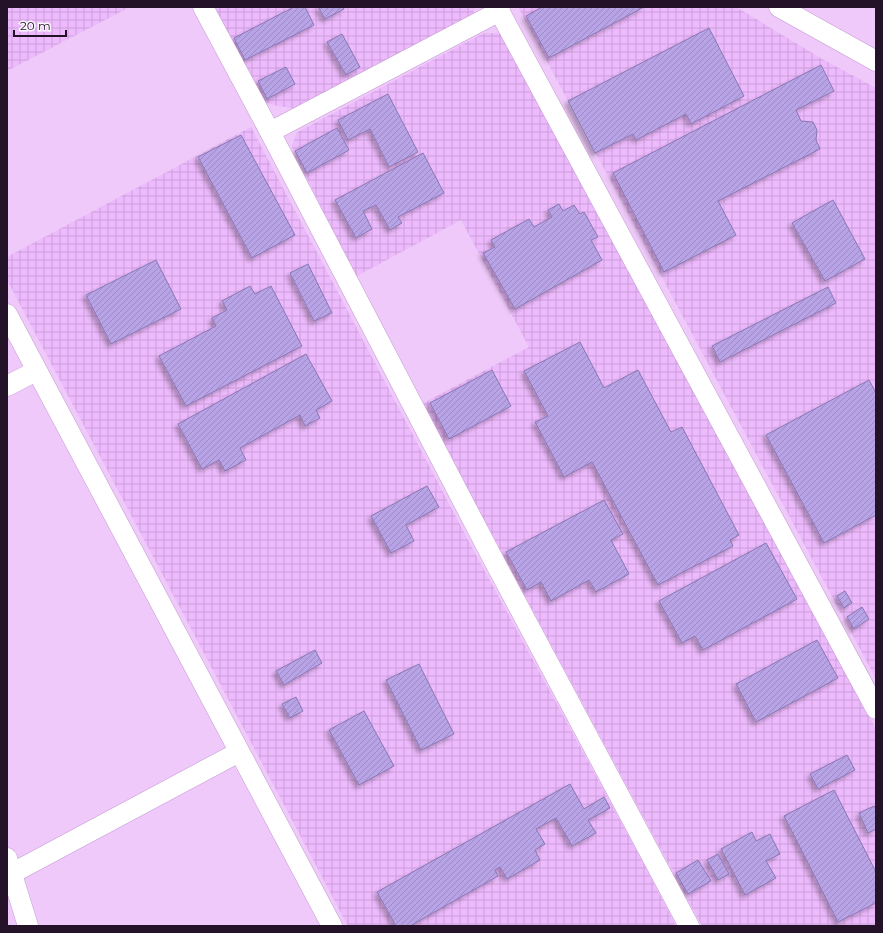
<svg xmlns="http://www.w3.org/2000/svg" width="883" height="933" font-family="Montserrat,sans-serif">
	<defs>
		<pattern id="industrial-grid" width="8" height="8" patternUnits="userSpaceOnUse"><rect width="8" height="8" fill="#edbafd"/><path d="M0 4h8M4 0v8" fill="none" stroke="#cb9fd9"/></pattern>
		<pattern id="building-hatch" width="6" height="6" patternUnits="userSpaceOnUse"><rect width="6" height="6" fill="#b7a3e5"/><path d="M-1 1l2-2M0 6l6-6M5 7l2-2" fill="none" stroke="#9d8bc4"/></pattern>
		<filter id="shadow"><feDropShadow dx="-3.5" dy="3.5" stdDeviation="2" flood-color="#0004"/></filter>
	</defs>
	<rect width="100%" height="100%" fill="#eec9f9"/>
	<g fill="url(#industrial-grid)">
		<path d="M7 7H130L7 71Z"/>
		<path d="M213 7H475L473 14 294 108 277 106 262 101Z"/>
		<path d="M518 7H736L824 60 876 88V679Z"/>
		<path d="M484 33H500L876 729V926H702L422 404 529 347 461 220 355 277 292 147 296 133Z"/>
		<path d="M251 127 477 557 641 859 676 926H348L7 280V257Z"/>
	</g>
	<g fill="url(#building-hatch)" stroke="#8b76b5" filter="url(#shadow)">
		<path d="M294 7H305L314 25 245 60 234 38Z"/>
		<path d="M318 7H343L344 9 325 19Z"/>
		<path d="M542 7H644L549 58 526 16Z"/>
		<path d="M709 28 744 96 691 124 686 114 636 140 633 134 595 153 568 101Z"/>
		<path d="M342 34 360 67 346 75 327 42Z"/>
		<path d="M821 65 834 91 796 110 801 121 813 122 817 130 816 140 820 149 718 201 736 235 664 272 613 173Z"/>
		<path d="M286 67 295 84 267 99 258 81Z"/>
		<path d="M388 94 418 152 389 167 370 129 348 140 338 120Z"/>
		<path d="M337 128 349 150 307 173 295 151Z"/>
		<path d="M241 135 295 235 252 258 198 157Z"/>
		<path d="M423 153 444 193 398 217 402 223 390 230 376 205 363 211 372 229 356 238 335 200Z"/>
		<path d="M833 200 865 259 825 281 792 223Z"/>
		<path d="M559 204 563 211 574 205 580 214 584 212 598 237 591 240 602 260 515 309 483 253 495 247 491 240 529 219 534 227 552 217 548 210Z"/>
		<path d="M156 260 181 309 111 344 86 295Z"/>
		<path d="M308 264 332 313 314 321 290 273Z"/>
		<path d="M250 286 255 294 271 286 302 346 186 406 159 356 216 326 212 318 227 310 222 301Z"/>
		<path d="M828 287 836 303 720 362 712 346Z"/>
		<path d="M580 342 604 388 638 370 671 432 682 427 739 535 730 540 733 546 658 585 592 462 564 477 535 422 548 416 524 371Z"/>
		<path d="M306 354 332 401 316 410 320 418 305 426 300 415 240 448 246 460 225 471 219 460 202 469 178 424Z"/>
		<path d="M492 370 511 406 449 439 430 403Z"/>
		<path d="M869 380 876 393V515L824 543 766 435Z"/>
		<path d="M427 486 439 507 406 525 414 541 391 553 371 516Z"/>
		<path d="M604 500 623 534 611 540 629 574 596 592 589 580 551 601 541 582 527 590 506 552Z"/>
		<path d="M766 543 797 599 703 650 695 636 682 643 659 601Z"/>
		<path d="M845 591 852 603 844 608 837 596Z"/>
		<path d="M862 607 869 619 854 629 847 617Z"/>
		<path d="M817 640 838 678 756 722 736 684Z"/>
		<path d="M315 650 322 663 284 685 276 671Z"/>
		<path d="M419 664 454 734 421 750 386 680Z"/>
		<path d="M296 697 303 711 290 718 282 704Z"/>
		<path d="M364 711 394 766 359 785 329 730Z"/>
		<path d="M847 755 855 770 818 789 810 774Z"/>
		<path d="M570 784 584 809 604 797 610 808 588 820 596 833 572 846 556 818 536 829 545 844 535 850 540 860 507 879 500 867 495 870 498 876 410 926H396L377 892Z"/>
		<path d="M834 790 876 872V903L838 922 784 816Z"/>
		<path d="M874 806 876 810V829L868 833 859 813Z"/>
		<path d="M752 832 756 841 770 834 780 854 766 861 776 878 745 895 721 849Z"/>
		<path d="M718 854 729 874 718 880 707 860Z"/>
		<path d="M698 860 711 881 688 894 676 873Z"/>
	</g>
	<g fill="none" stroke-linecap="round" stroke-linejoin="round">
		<defs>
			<g id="minor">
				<path d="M203 7 270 132 492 557 689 926"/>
				<path d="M497 7 876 709"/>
				<path d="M779 7 876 61"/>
				<path d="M270 132 500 11"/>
				<path d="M7 314 332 926"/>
				<path d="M7 386 36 371"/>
				<path d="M7 858 28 926"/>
				<path d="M7 876 239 752"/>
			</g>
		</defs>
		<use href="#minor" stroke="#c699d3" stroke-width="21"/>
		<use href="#minor" stroke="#fff" stroke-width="20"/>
	</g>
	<rect width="883" height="933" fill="none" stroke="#231228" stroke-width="16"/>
	<path d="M14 30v6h52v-6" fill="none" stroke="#231228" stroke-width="2"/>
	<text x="20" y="30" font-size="12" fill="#231228" stroke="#fcf7fe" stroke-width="3" paint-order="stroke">20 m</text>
</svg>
